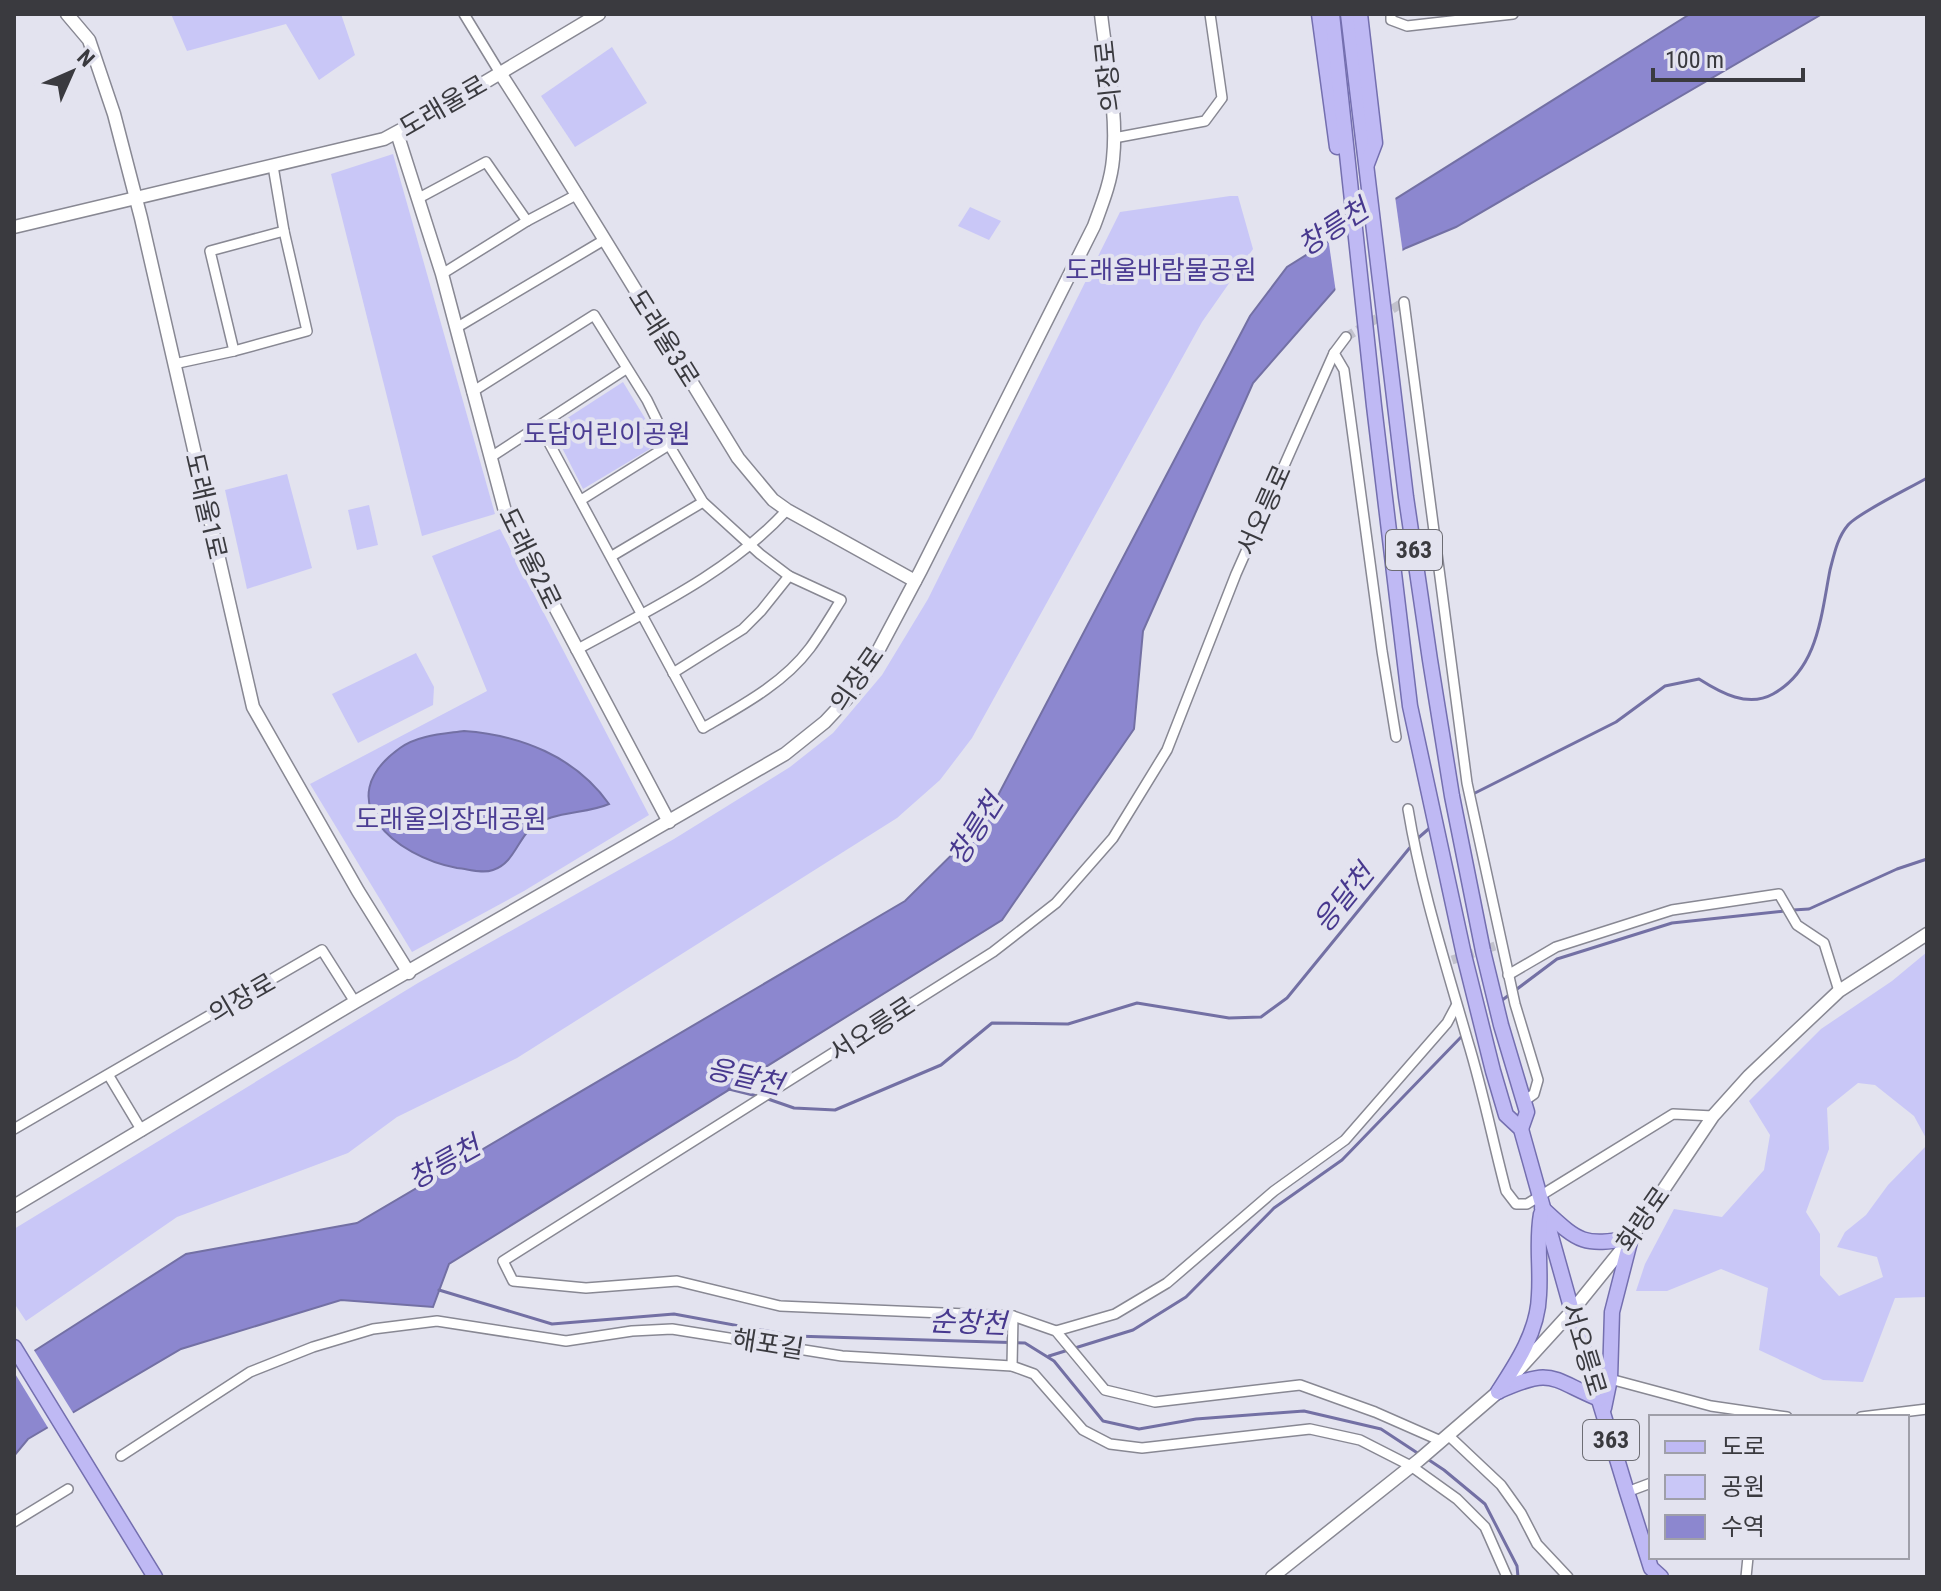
<svg xmlns="http://www.w3.org/2000/svg" width="1941" height="1591" font-family="'Roboto Condensed','Noto Sans KR',sans-serif">
	<rect width="100%" height="100%" fill="#e3e3ef"/>
	<g fill="#c9c7f7">
		<path d="M171 14H341L355 55 319 80 286 24 187 51Z"/>
		<path d="M612 47 647 103 575 147 541 96Z"/>
		<path d="M393 154 495 514 422 536 331 174Z"/>
		<path d="M1230 196H1238L1253 249 1202 322 972 738 940 780 897 818 517 1058 397 1117 348 1153 177 1217 26 1321 14 1303V1229L418 983 674 839 790 767 833 733 882 675 928 599 1120 212Z"/>
		<path d="M970 207 1001 221 989 240 958 226Z"/>
		<path d="M623 382 660 443 583 489 552 428Z"/>
		<path d="M287 474 312 568 247 589 225 490Z"/>
		<path d="M369 505 378 545 357 550 348 510Z"/>
		<path d="M500 529 649 815 524 891 412 952 310 784 487 691 432 556Z"/>
		<path d="M416 653 434 687 433 705 358 743 332 694Z"/>
		<path d="M1927 952V1140L1914 1116 1875 1085 1858 1083 1827 1108 1829 1149 1806 1212 1820 1234V1275L1839 1296 1883 1277 1877 1257 1837 1247 1845 1232 1866 1215 1888 1185 1927 1145V1297L1895 1298 1863 1382 1823 1380 1759 1350 1768 1288 1721 1269 1667 1291H1636L1645 1264 1674 1209 1722 1217 1764 1170 1770 1135 1749 1101 1821 1029 1892 981Z"/>
	</g>
	<g fill="#8c87cf" stroke="#7370a4" stroke-width="2">
		<path d="M1690 14H1822L1456 227 1406 248 1337 287 1253 383 1143 631 1134 729 1002 920 449 1264 433 1307 341 1300 181 1349 28 1439 14 1456V1364L186 1254 357 1223 905 901 983 824 1250 316 1287 267Z"/>
		<path d="M464 731C520 735 575 756 609 804 584 815 550 810 529 830 517 843 512 864 493 870 482 874 469 869 457 868 396 857 327 800 400 748 418 735 443 734 464 731Z"/>
	</g>
	<g fill="#e3e3ef">
		<path d="M1395 196 1403 254 1336 293 1328 237Z"/>
		<path d="M32 1347 75 1416 50 1431 14 1372V1359Z"/>
	</g>
	<g fill="none" stroke-linecap="round" stroke-linejoin="round">
		<g stroke="#7370a4" stroke-width="3">
			<path d="M1473 794 1616 722 1665 686 1699 679C1721 693 1748 708 1773 694 1818 669 1821 616 1830 570 1834 555 1837 538 1848 525 1858 513 1910 488 1927 478"/>
			<path d="M1417 839 1432 826"/>
			<path d="M1793 910 1809 909 1897 869 1927 859"/>
			<path d="M1501 1001 1557 959 1672 923 1785 911"/>
			<path d="M729 1089 761 1097"/>
			<path d="M768 1099 794 1108 835 1110 941 1065 992 1023 1068 1024 1137 1003 1229 1018 1261 1017 1287 998 1412 845"/>
			<path d="M439 1290 552 1324 674 1314 794 1336 1025 1343 1054 1361 1103 1421 1139 1429 1196 1419 1304 1411 1381 1429 1419 1454"/>
			<path d="M1049 1356 1133 1330 1186 1297 1274 1208 1342 1160 1463 1035"/>
			<path d="M1426 1458 1444 1470 1485 1504 1517 1566 1518 1577"/>
		</g>
		<g stroke="#c1c1cc" stroke-width="9" stroke-dasharray="9 4.5" stroke-linecap="butt">
			<path d="M1346 337 1404 302"/>
			<path d="M1452 960 1495 946"/>
		</g>
		<defs>
			<g id="street">
				<path d="M464 14 500 73"/>
				<path d="M1391 14V20L1407 26 1513 14"/>
				<path d="M1114 138 1205 121 1222 98 1210 14"/>
				<path d="M419 198 486 162 527 221"/>
				<path d="M442 274 527 221 578 194"/>
				<path d="M1404 302 1467 783 1515 1004 1538 1080 1534 1094 1524 1101"/>
				<path d="M456 328 604 240"/>
				<path d="M1346 337 1334 353 1236 574 1167 750 1113 838 1056 903 993 952 503 1261 513 1281 586 1288 677 1281 780 1306 1013 1316 1056 1331 1105 1390 1155 1402 1300 1385 1375 1412 1441 1441"/>
				<path d="M234 351 210 251 284 231"/>
				<path d="M1334 353 1344 370 1382 651 1396 737"/>
				<path d="M174 364 234 351 307 331 284 231 273 166"/>
				<path d="M472 392 594 315 647 400 669 445 703 502 760 554 789 576 841 600C831 616 821 633 810 648 783 684 741 706 703 728L540 426"/>
				<path d="M491 457 626 369"/>
				<path d="M581 500 669 445"/>
				<path d="M612 556 703 502"/>
				<path d="M576 650C649 610 729 573 787 510"/>
				<path d="M673 673 743 629 761 611 789 576"/>
				<path d="M1408 809C1421 888 1446 965 1468 1042 1483 1091 1493 1142 1506 1191L1516 1204H1527L1673 1114 1713 1116"/>
				<path d="M1508 975 1556 947 1672 910 1779 894 1797 925 1824 943 1839 991"/>
				<path d="M109 1076 142 1131"/>
				<path d="M14 1129 322 950 355 1002"/>
				<path d="M1056 1331 1115 1314 1167 1283 1274 1191 1345 1140 1447 1023 1456 1006"/>
				<path d="M1012 1366 1013 1316"/>
				<path d="M1610 1379 1711 1406 1787 1417"/>
				<path d="M1861 1417 1927 1409"/>
				<path d="M1448 1435 1501 1485 1521 1513 1537 1544 1568 1577"/>
				<path d="M121 1456 250 1372 313 1347 373 1329 437 1321 566 1341 632 1331 672 1329 842 1356 1012 1366 1034 1374 1083 1430 1110 1444 1142 1448 1310 1429 1360 1440 1411 1466 1457 1499 1485 1527 1507 1577"/>
				<path d="M1627 1492 1651 1483"/>
				<path d="M14 1522 68 1489"/>
				<path d="M1746 1577 1748 1557"/>
			</g>
			<g id="secondary">
				<path d="M67 14 89 40 114 114 141 218 253 707 358 891 409 973"/>
				<path d="M500 73C582 200 659 329 738 458L773 500 787 510 915 581"/>
				<path d="M397 133 442 274 506 515 669 822"/>
				<path d="M14 227 384 139 445 106 599 14"/>
				<path d="M14 1206 355 1002 785 754 825 722 854 691 869 668 921 570 1094 226C1102 204 1111 182 1113 159 1118 114 1106 60 1101 14"/>
				<path d="M1272 1577 1419 1460 1498 1392 1572 1311 1631 1238 1713 1116 1749 1076 1839 991 1927 934"/>
			</g>
			<g id="primary">
				<path d="M1319 14 1337 147"/>
				<path d="M1332 14 1374 406 1410 706 1464 955 1493 1071 1506 1115 1521 1129 1572 1311 1627 1492 1651 1568 1661 1577"/>
				<path d="M1348 14 1406 497 1430 660 1452 796 1483 951 1501 1025 1527 1112 1521 1129"/>
				<path d="M1360 14 1375 143 1367 164"/>
				<path d="M1542 1208C1578 1241 1581 1247 1631 1238L1612 1312 1610 1379 1604 1408"/>
				<path d="M14 1347 155 1577"/>
				<path d="M1499 1391C1553 1367 1549 1378 1599 1399"/>
				<path d="M1498 1392C1517 1363 1538 1331 1539 1295 1541 1267 1536 1242 1541 1214"/>
			</g>
		</defs>
		<use href="#street" stroke="#888893" stroke-width="12"/>
		<use href="#secondary" stroke="#888893" stroke-width="15"/>
		<use href="#primary" stroke="#746faf" stroke-width="17"/>
		<use href="#street" stroke="#fff" stroke-width="9"/>
		<use href="#secondary" stroke="#fff" stroke-width="12"/>
		<use href="#primary" stroke="#bfb9f4" stroke-width="14"/>
	</g>
	<g text-anchor="middle" stroke-width="8" stroke-linejoin="round" paint-order="stroke">
		<g fill="#e3e3ef" stroke="#6d6d74" stroke-width="2">
			<rect x="1386" y="530" width="56" height="40" rx="6"/>
			<rect x="1583" y="1420" width="56" height="40" rx="6"/>
		</g>
		<g font-size="24" font-weight="bold" fill="#3a3a3f">
			<text x="1414" y="558">363</text>
			<text x="1611" y="1448">363</text>
		</g>
		<g font-size="26" fill="#3a3a3f" stroke="#e3e3ef">
			<text transform="translate(1108 76) rotate(-96)" y="9">의장로</text>
			<text transform="translate(443 106) rotate(-30)" y="9">도래울로</text>
			<text transform="translate(664 338) rotate(58)" y="9">도래울3로</text>
			<text transform="translate(206 506) rotate(77)" y="9">도래울1로</text>
			<text transform="translate(1264 510) rotate(-66)" y="9">서오릉로</text>
			<text transform="translate(530 558) rotate(64)" y="9">도래울2로</text>
			<text transform="translate(857 679) rotate(-55)" y="9">의장로</text>
			<text transform="translate(242 998) rotate(-30)" y="9">의장로</text>
			<text transform="translate(872 1029) rotate(-33)" y="9">서오릉로</text>
			<text transform="translate(1643 1219) rotate(-55)" y="9">화랑로</text>
			<text transform="translate(768 1344) rotate(9)" y="9">해포길</text>
			<text transform="translate(1584 1349) rotate(73)" y="9">서오릉로</text>
		</g>
		<g font-size="26" fill="#4b3d93" stroke="#e3e3ef">
			<text x="1161" y="279">도래울바람물공원</text>
			<text x="607" y="443">도담어린이공원</text>
			<text x="451" y="828">도래울의장대공원</text>
		</g>
		<g font-size="28" font-style="italic" fill="#47388e" stroke="#e3e3ef">
			<text transform="translate(1333 227) rotate(-33)" y="10">창릉천</text>
			<text transform="translate(975 829) rotate(-58)" y="10">창릉천</text>
			<text transform="translate(1343 898) rotate(-51)" y="10">응달천</text>
			<text transform="translate(745 1076) rotate(13)" y="10">응달천</text>
			<text transform="translate(444 1162) rotate(-29)" y="10">창릉천</text>
			<text transform="translate(968 1322) rotate(2)" y="10">순창천</text>
		</g>
	</g>
	<rect width="1941" height="1591" fill="none" stroke="#3a3a3f" stroke-width="32"/>
	<rect x="1649" y="1415" width="260" height="144" fill="#e3e3ef" stroke="#9f9fa9" stroke-width="2"/>
	<rect x="1665" y="1441" width="40" height="12" fill="#bfb9f4" stroke="#9f9fa9" stroke-width="2"/>
	<text x="1721" y="1455" font-size="24" fill="#3a3a3f">도로</text>
	<rect x="1665" y="1475" width="40" height="24" fill="#c9c7f7" stroke="#9f9fa9" stroke-width="2"/>
	<text x="1721" y="1495" font-size="24" fill="#3a3a3f">공원</text>
	<rect x="1665" y="1515" width="40" height="24" fill="#8c87cf" stroke="#9f9fa9" stroke-width="2"/>
	<text x="1721" y="1535" font-size="24" fill="#3a3a3f">수역</text>
	<g transform="translate(72 72) rotate(45)" stroke="#e3e3ef" stroke-width="6" paint-order="stroke">
	<path d="M0-6L14 30L0 20L-14 30Z" fill="#3a3a3f"/>
	<text y="-12" font-size="22" font-weight="bold" text-anchor="middle" fill="#3a3a3f">N</text>
	</g>
	<path d="M1653 68v12h150v-12" fill="none" stroke="#3a3a3f" stroke-width="4"/>
	<text x="1665" y="68" font-size="24" fill="#3a3a3f" stroke="#e3e3ef" stroke-width="6" paint-order="stroke">100 m</text>
</svg>
